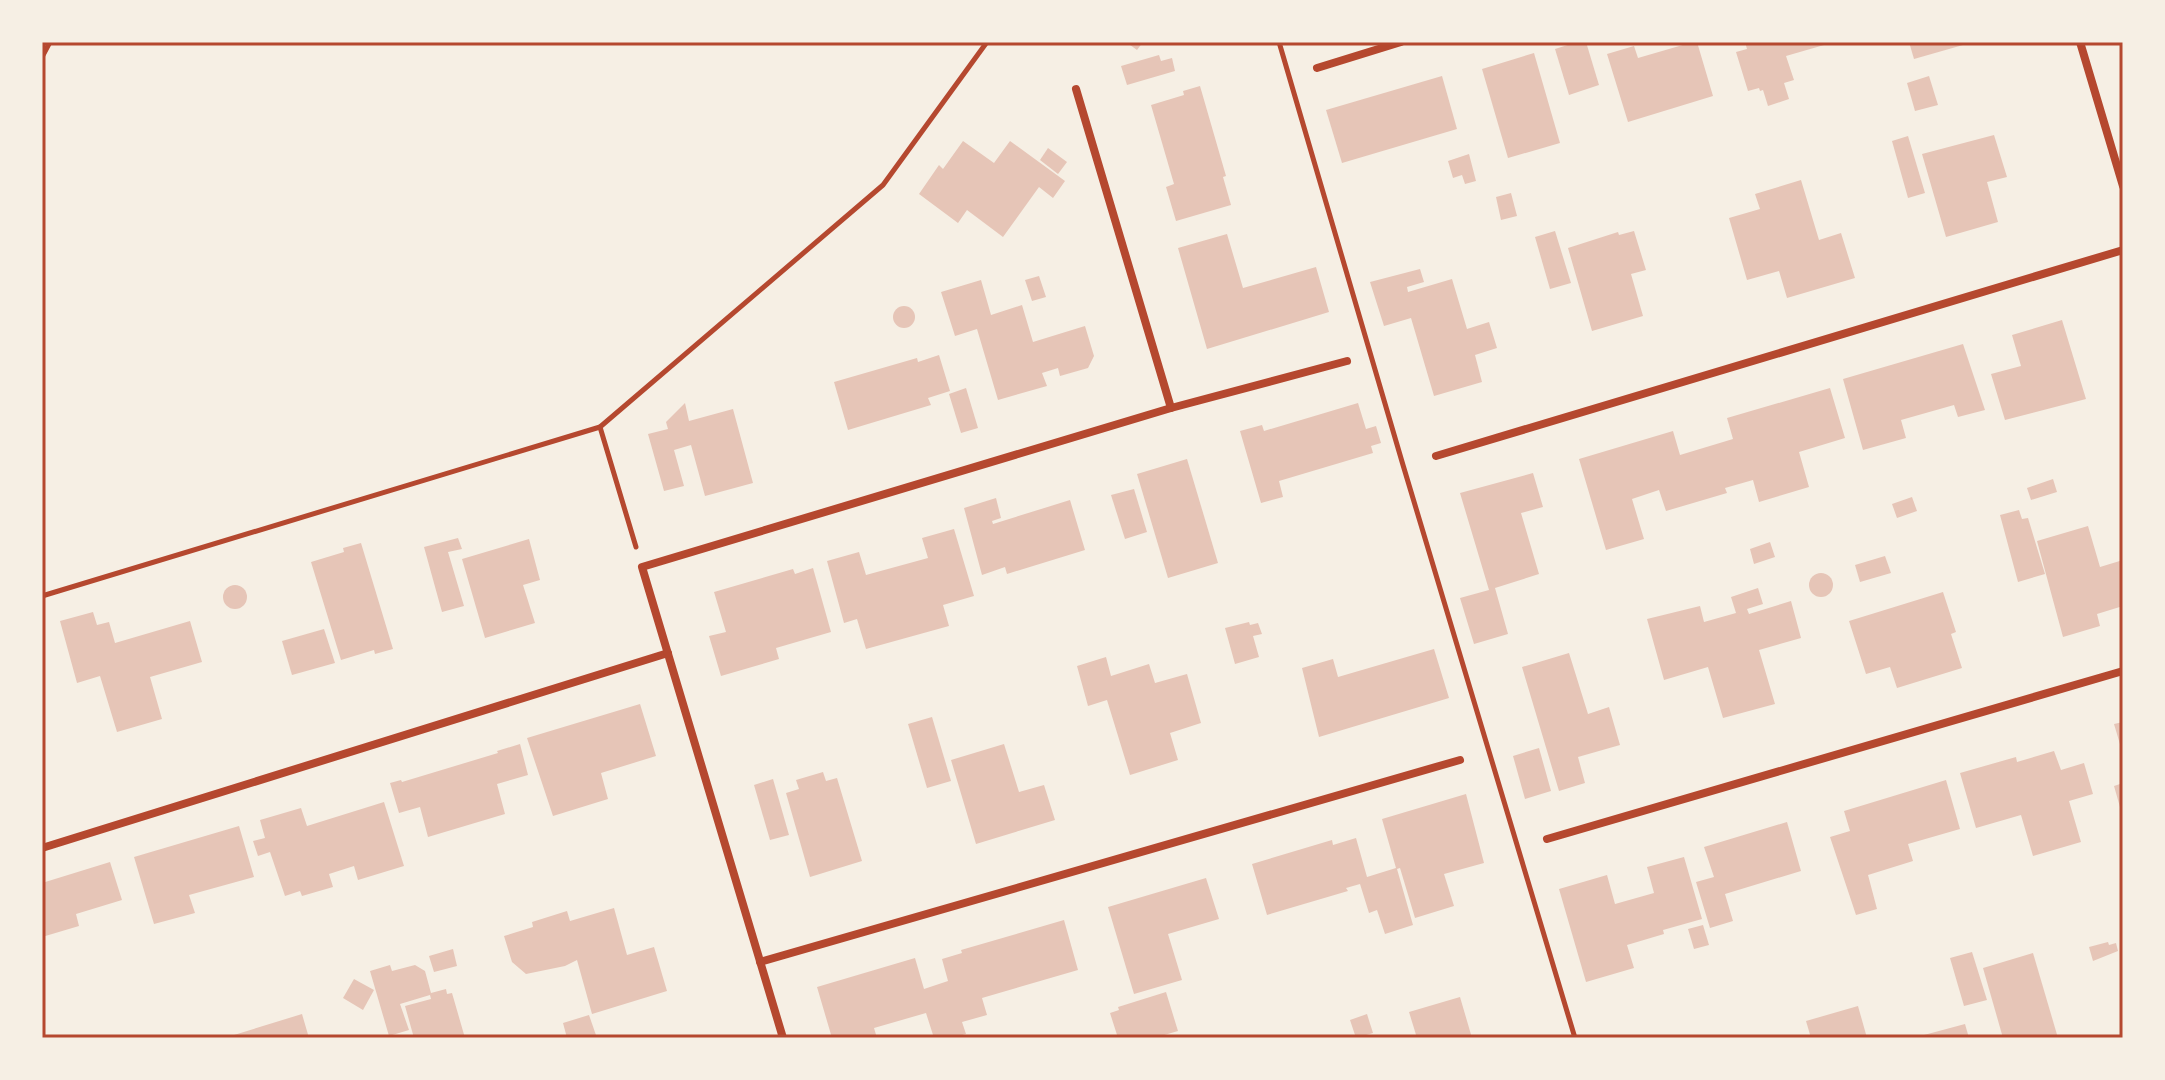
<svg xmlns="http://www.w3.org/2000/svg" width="2165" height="1080" font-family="'Fira Sans',sans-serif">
	<rect width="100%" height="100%" fill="#f6efe4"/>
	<g fill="#e6c5b7">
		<path d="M1126 42H1143L1137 50Z"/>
		<path d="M1577 42H1586L1599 85 1569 95 1555 49Z"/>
		<path d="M1693 42H1697L1713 96 1628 122 1607 54 1634 46 1638 58Z"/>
		<path d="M1745 42H1831V43L1786 56 1794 80 1784 83 1789 99 1768 106 1763 90 1760 91 1759 88 1748 91 1736 52 1747 49Z"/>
		<path d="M1909 42H1970V43L1914 59Z"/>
		<path d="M1534 53 1560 143 1508 158 1482 69Z"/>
		<path d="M1159 55 1161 61 1172 58 1175 71 1127 85 1121 66Z"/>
		<path d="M1442 76 1457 129 1342 163 1326 110Z"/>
		<path d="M1929 76 1938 105 1915 111 1907 83Z"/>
		<path d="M1200 86 1226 176 1223 177 1231 205 1176 221 1166 187 1174 184 1151 105 1184 95 1183 91Z"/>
		<path d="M1994 135 2007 177 1987 182 1998 222 1946 237 1922 154Z"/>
		<path d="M1908 136 1925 193 1908 198 1892 141Z"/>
		<path d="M963 141 994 163 1010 141 1065 181 1053 198 1039 187 1003 237 967 210 958 223 919 194 939 165 943 169Z"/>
		<path d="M1048 148 1067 162 1058 174 1040 160Z"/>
		<path d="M1469 154 1476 181 1465 184 1462 175 1453 178 1448 161Z"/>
		<path d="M1801 180 1819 240 1841 233 1855 278 1787 298 1779 271 1747 280 1729 218 1760 209 1755 194Z"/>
		<path d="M1511 193 1517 216 1501 220 1496 197Z"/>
		<path d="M1555 231 1571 283 1550 289 1535 237Z"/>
		<path d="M1634 231 1646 270 1631 274 1643 316 1592 331 1568 248 1618 232 1619 235Z"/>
		<path d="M1227 234 1243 288 1316 267 1329 312 1207 349 1178 248Z"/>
		<path d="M1420 269 1424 282 1407 287 1408 292 1452 279 1467 329 1489 322 1497 348 1475 355 1482 382 1434 396 1411 318 1384 326 1370 282Z"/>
		<path d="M1039 276 1046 297 1032 301 1025 280Z"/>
		<path d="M981 280 991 315 1022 305 1033 342 1085 326 1094 356 1088 368 1060 376 1058 368 1042 373 1047 386 998 400 977 329 955 336 941 292Z"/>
		<circle cx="904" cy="317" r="11"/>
		<path d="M2062 320 2086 399 2005 420 1991 374 2021 366 2012 335Z"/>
		<path d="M1963 344 1985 410 1958 417 1954 405 1901 420 1906 438 1863 450 1843 379Z"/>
		<path d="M939 355 950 391 928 398 931 405 848 430 834 382 917 358 918 362Z"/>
		<path d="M966 388 978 428 961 433 949 394Z"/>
		<path d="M1830 388 1845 438 1799 452 1809 487 1759 502 1753 480 1725 488 1727 493 1666 511 1659 490 1632 499 1644 539 1606 550 1579 459 1673 431 1680 455 1733 439 1727 418Z"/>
		<path d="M685 403 689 421 733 409 753 483 705 496 691 445 674 450 684 486 664 491 648 434 668 429 666 422Z"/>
		<path d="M1358 403 1366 429 1376 426 1381 443 1371 446 1373 453 1279 481 1283 497 1261 503 1240 431 1262 425 1264 431Z"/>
		<path d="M1187 459 1218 563 1168 578 1137 474Z"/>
		<path d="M1533 473 1543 507 1521 513 1539 574 1495 588 1508 634 1474 644 1460 598 1489 590 1460 493Z"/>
		<path d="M2053 479 2057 492 2031 500 2027 488Z"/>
		<path d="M1134 489 1147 532 1125 539 1111 495Z"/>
		<path d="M1912 497 1917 511 1897 518 1892 504Z"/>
		<path d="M996 498 1001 518 992 521 993 524 1070 500 1085 550 1007 574 1005 567 982 575 964 508Z"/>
		<path d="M2019 510 2022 519 2028 518 2045 574 2018 582 2000 515Z"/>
		<path d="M2088 526 2100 567 2123 560V606L2097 614 2100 626 2063 637 2037 541Z"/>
		<path d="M954 529 974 596 943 605 949 626 866 649 857 619 844 623 827 561 859 552 866 575 928 558 922 538Z"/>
		<path d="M458 538 462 549 448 552 464 606 442 612 424 547Z"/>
		<path d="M529 539 540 580 523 585 535 623 485 638 462 559Z"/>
		<path d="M1770 542 1775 557 1754 564 1750 549Z"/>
		<path d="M361 543 393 649 375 654 374 650 341 660 311 562 344 552 343 548Z"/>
		<path d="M1885 556 1891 573 1860 582 1855 565Z"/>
		<path d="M813 568 831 632 776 648 779 659 721 676 709 636 726 632 714 592 793 569 795 574Z"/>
		<circle cx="1821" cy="585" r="12"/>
		<circle cx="235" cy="597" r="12"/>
		<path d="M1758 588 1763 604 1747 609 1749 614 1791 601 1801 638 1759 650 1775 704 1723 718 1708 667 1664 680 1647 619 1700 606 1704 622 1736 613 1731 597Z"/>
		<path d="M1943 592 1956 632 1951 634 1962 668 1897 688 1890 667 1866 674 1849 621Z"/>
		<path d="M93 612 97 625 109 622 115 643 190 621 202 662 150 677 162 719 117 732 100 676 77 683 60 621Z"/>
		<path d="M1249 622 1250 625 1258 623 1262 634 1253 636 1259 657 1235 664 1225 628Z"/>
		<path d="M324 629 335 663 292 675 282 641Z"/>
		<path d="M1434 649 1449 698 1319 737 1302 668 1333 659 1338 677Z"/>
		<path d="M1569 653 1588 714 1609 707 1620 745 1578 757 1585 783 1559 791 1522 667Z"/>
		<path d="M1106 657 1111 676 1149 664 1155 683 1187 674 1201 723 1170 733 1178 760 1130 775 1107 700 1088 706 1077 666Z"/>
		<path d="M640 704 656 756 601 773 608 799 553 816 527 738Z"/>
		<path d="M932 717 951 781 927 788 908 724Z"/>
		<path d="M2123 722V751H2122L2114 724Z"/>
		<path d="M520 744 528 775 497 784 505 814 428 837 420 807 399 813 390 783 401 780 402 782 498 753 497 751Z"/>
		<path d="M1004 744 1019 792 1044 785 1055 820 976 844 951 760Z"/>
		<path d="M1539 748 1551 791 1525 799 1513 756Z"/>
		<path d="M2054 751 2061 770 2084 763 2093 794 2069 801 2081 842 2033 856 2021 815 1976 828 1960 773 2016 757 2017 762Z"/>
		<path d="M823 772 826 781 837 778 862 861 810 877 786 793 799 789 796 780Z"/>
		<path d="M773 779 789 835 770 840 754 785Z"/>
		<path d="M1946 780 1960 829 1908 844 1913 861 1868 875 1877 909 1856 915 1830 837 1850 831 1844 811Z"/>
		<path d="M2123 783V814H2122L2114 786Z"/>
		<path d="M1466 794 1484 863 1444 874 1454 906 1415 918 1400 868 1397 869 1413 925 1385 934 1377 910 1369 913 1360 884 1346 888 1348 891 1267 915 1252 864 1332 840 1333 845 1356 838 1367 877 1396 868 1382 819Z"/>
		<path d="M384 802 404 866 358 880 354 866 329 874 333 887 302 896 300 891 285 896 270 852 258 856 253 841 265 838 260 820 301 808 307 826Z"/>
		<path d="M1787 822 1801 871 1725 894 1733 921 1710 928 1696 882 1714 877 1704 847Z"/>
		<path d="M239 826 254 877 189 895 195 913 154 924 134 857Z"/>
		<path d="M1684 857 1702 919 1663 930 1664 934 1627 945 1634 968 1586 982 1559 889 1607 875 1615 904 1654 893 1647 867Z"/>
		<path d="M110 862 122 900 76 914 79 926 42 937V883Z"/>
		<path d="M1206 878 1219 919 1168 934 1182 980 1134 994 1108 907Z"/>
		<path d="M614 908 627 955 654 947 667 991 592 1014 577 960 565 966 526 974 512 962 504 936 533 927 532 922 567 911 570 921Z"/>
		<path d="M1064 920 1078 970 982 998 987 1015 962 1022 966 1034 951 1038H934L926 1013 874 1028 877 1038H832L817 987 915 958 924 989 948 981 942 959 962 953 961 950Z"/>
		<path d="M1703 925 1709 945 1694 949 1688 929Z"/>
		<path d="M2108 942 2109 945 2116 943 2118 951 2093 961 2089 947Z"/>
		<path d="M453 949 457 966 434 972 429 956Z"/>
		<path d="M1972 952 1987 1000 1964 1006 1950 958Z"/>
		<path d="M2033 953 2058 1038H2003L1983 968Z"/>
		<path d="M390 965 392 971 415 965 425 971 431 993 446 989 447 994 452 993 465 1038H414L405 1006 431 999 430 995 400 1004 409 1030 389 1036 370 971Z"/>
		<path d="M354 979 374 990 363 1010 343 998Z"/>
		<path d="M1166 992 1178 1031 1154 1038H1118L1110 1013 1119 1010 1118 1007Z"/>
		<path d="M1460 997 1472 1038H1417L1409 1012Z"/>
		<path d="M1858 1006 1867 1038H1811L1806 1021Z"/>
		<path d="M302 1014 309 1038H235L234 1035Z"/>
		<path d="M1367 1014 1373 1033 1356 1038 1350 1020Z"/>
		<path d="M589 1015 597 1038H567L563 1023Z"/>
		<path d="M1965 1024 1969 1038H1925L1924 1035Z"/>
	</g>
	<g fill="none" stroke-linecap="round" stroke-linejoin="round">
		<g stroke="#b5482f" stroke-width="5">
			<path d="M1279 42 1403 465 1575 1038"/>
			<path d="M42 57 50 42"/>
			<path d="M600 427 636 547"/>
			<path d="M42 596 600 427 883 185 987 42"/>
		</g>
		<g stroke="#b5482f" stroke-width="8">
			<path d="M2080 42 2123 186"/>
			<path d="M1317 68 1401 42"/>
			<path d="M1076 89 1171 408"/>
			<path d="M1436 456 2123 250"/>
			<path d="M1547 839 2123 671"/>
			<path d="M42 848 668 653"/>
			<path d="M760 962 1460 760"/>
			<path d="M783 1038 642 567 1171 408 1347 361"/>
		</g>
	</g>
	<rect width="2165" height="1080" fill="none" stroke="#f6efe4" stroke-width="88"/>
	<rect x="44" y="44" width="2077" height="992" fill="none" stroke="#b5482f" stroke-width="3"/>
</svg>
